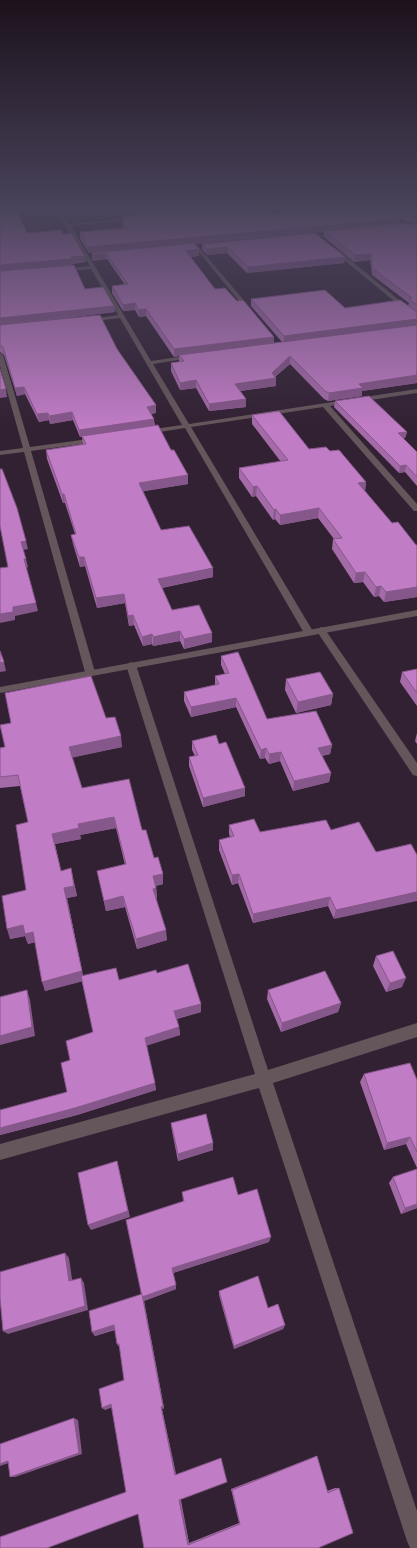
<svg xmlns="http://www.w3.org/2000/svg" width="417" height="1548" font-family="Barlow,sans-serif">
	<rect width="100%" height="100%" fill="#322133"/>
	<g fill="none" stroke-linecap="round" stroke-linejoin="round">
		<g fill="#64565a" fill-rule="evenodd">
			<path d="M55 209H59L69 224 137 218 139 219 71 226 151 361 193 355 196 357 153 364 189 424 417 389V393L330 406 417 504V511H414L323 407 191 427 314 633 312 635H306L304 633 185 428 147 434 144 432 147 430 182 425 120 318 86 322 83 320 118 315 91 269 60 272 57 270 90 266Z"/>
			<path d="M379 209H384L417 232V235Z"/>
			<path d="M339 233 341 235 305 238 303 237Z"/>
			<path d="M194 246H198L252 310V312H248Z"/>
			<path d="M332 248H336L417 315V320L332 250Z"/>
			<path d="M0 353 3 355 30 447 96 438 100 440 96 442 31 451 95 672 93 674H87L85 672 24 452 0 455V451L23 448 0 366Z"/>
			<path d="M321 627 324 628 417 763V776L413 775 316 630Z"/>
			<path d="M131 662 136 665 268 1070 417 1023V1037L273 1083 417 1511V1548H410L407 1541 259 1088 0 1160V1144L255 1074 126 665Z"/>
		</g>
		<path fill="#64565a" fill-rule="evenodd" d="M417 610V616L0 693V687Z"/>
	</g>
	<g fill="#a56ba9" fill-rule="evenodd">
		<path d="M0 209 27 233 63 234 86 262 72 264V266L85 289 114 306 115 312 50 320 117 349 156 405V413L151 414 155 425 188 484 143 491 161 530 213 577 162 588 172 610 212 633V642L184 649 180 641 153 646 152 644 143 646 134 625 129 626 125 603 97 608 85 566 80 567 73 544 71 535 75 534 65 503H63L47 459 46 450 83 444 82 437H80L73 420 50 424 49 420 39 422 25 394 17 396 4 355 0 352Z"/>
		<path d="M132 209H267L274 214 318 210 317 209H417V383L362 391V396L328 401 324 399 290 364 275 377 276 386 240 391 246 399V407L209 411 196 388 180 390 171 371V363L179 362V356L174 357 146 316 139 317 135 310 123 311 112 293V286L125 285 107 259 93 261 92 259V253H89L80 239V232L123 228 122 221H123L122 217 134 215ZM392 213 406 222 415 223 411 225 399 224 400 219ZM324 232V237L354 262 370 260 372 275 409 303 408 306 345 308 251 299V306L282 342 274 343V337L215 289 190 257 199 256V249L194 244Z"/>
		<path d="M202 244 345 257 344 263 247 273 227 253 207 255 202 249Z"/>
		<path d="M335 401 407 432 405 438H403L417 453V486L405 472 399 473 334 407Z"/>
		<path d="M252 415 309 449 330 451 366 482 365 491 392 523 416 545H417V597L384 602 379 596 374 597 363 582 354 583 332 549 333 539H334L318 518 280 525 275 519 273 520 256 496 252 497 239 478V468L281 462 252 424Z"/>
		<path d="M221 656 267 719 332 745 330 754 322 756 331 773 329 782 293 791 280 761 269 764 265 758 260 759 236 707 191 717 184 701V692L215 685V676L225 674 221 665Z"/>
		<path d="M417 669V706L400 682 402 672Z"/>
		<path d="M286 679 333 694 331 705 296 713 285 690Z"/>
		<path d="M106 718 122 747 72 757 82 788 142 830 154 858 163 874V884L156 886 157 898 156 899 167 940 137 949 125 907 106 911 97 871 125 865 116 828 80 835 81 839 55 844 61 871 73 879 77 896 67 898 83 976 119 980 157 973 201 1004V1012L177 1019 179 1027 180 1035 146 1045 156 1090 77 1115 0 1135V1110L67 1092 70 1060 93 1032 82 981 45 991 35 942 28 944 25 936 10 939 26 890 28 822 20 786 0 788V748Z"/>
		<path d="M417 733V744L415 741Z"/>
		<path d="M192 741 245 796 203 807 189 766V757L195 756 192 750Z"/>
		<path d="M359 822 334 919 328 906 253 923 238 883 232 885 219 850V840L230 837 229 834V825L260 832 331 830Z"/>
		<path d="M376 956 402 987 386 992 373 966Z"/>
		<path d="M268 990 341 1003 338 1012 281 1032 267 999Z"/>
		<path d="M364 1074 417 1080V1168L406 1144 384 1150 360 1082Z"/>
		<path d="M171 1123 213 1150 178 1161 172 1131Z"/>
		<path d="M417 1169V1208L401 1214 389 1183 393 1177Z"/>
		<path d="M182 1192 238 1195 269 1242 173 1273 176 1289 144 1301 164 1408 162 1409 176 1474 189 1543 239 1523 231 1489 314 1457 317 1456 327 1491 335 1488H339L318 1548H144L138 1514 126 1492 112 1407 105 1410 124 1380 120 1348 117 1344 115 1330 95 1336 92 1332 142 1294 183 1201Z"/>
		<path d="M219 1291 268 1308 285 1325 283 1329 234 1349 219 1295Z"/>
	</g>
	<g fill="#86578a">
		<path d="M154 209H225L134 217V211Z"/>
		<path d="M400 219 399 225 324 231V232L89 253 88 247Z"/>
		<path d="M228 247 227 253 207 255V249Z"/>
		<path d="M199 249V256L186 257V251Z"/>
		<path d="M106 253 107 259 93 261V255Z"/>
		<path d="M371 254 370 260 354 262 355 255Z"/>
		<path d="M85 256 86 262 72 264 73 266 0 271V265Z"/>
		<path d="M345 257 344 263 247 273 248 267Z"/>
		<path d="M135 303V310L123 311V305Z"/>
		<path d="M114 306 115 312 0 325V318Z"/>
		<path d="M146 309V316L139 317 138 310Z"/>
		<path d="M417 319V327L284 343V336Z"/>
		<path d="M274 337V344L179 355V356L174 357V349Z"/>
		<path d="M290 356V364L273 378H276V386L234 392 235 384 272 373Z"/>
		<path d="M417 372V383L362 391V396L328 401 329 393 359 384Z"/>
		<path d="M196 380V388L180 390V383Z"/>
		<path d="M24 387 25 394 17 396 15 388Z"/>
		<path d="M6 389 7 397 0 398V390Z"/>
		<path d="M246 399V407L209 411V404Z"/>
		<path d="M156 405V413L148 414 147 407Z"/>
		<path d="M72 412 73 420 50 424 49 416Z"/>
		<path d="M48 413 49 420 39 422 37 414Z"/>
		<path d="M154 419 155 426 80 437 79 430Z"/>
		<path d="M407 432 405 438 397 439 398 433Z"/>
		<path d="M406 465 405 472 399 473 400 466Z"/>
		<path d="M188 475V484L140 492 139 483Z"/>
		<path d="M366 482 365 492 358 483Z"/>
		<path d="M257 486 256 496 252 497 253 487Z"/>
		<path d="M62 494H64L65 503H63Z"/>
		<path d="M319 508 318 518 280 525V515Z"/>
		<path d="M276 509 275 519 273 520 274 510Z"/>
		<path d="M26 541 28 549 23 550 21 542Z"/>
		<path d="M79 557H84L85 566 80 567Z"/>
		<path d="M24 559H26L28 567 26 568Z"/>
		<path d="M213 568V577L159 588 158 579Z"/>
		<path d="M365 572 363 582 354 583 356 573Z"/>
		<path d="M381 586 379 596 374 597 376 587Z"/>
		<path d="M417 587V597L384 602 386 592Z"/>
		<path d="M124 594 125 603 97 608 96 598Z"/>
		<path d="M36 603 38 611 15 616V620L0 623V614L13 607Z"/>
		<path d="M133 615 134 625 129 626 128 616Z"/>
		<path d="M180 631V641L153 646V637Z"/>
		<path d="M212 633V642L184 649V639Z"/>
		<path d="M152 634V644L143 646 142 637Z"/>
		<path d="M4 662 6 671 0 672V663Z"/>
		<path d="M333 694 331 705 296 713 298 702Z"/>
		<path d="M236 698V707L191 717V707Z"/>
		<path d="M121 736 122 747 71 758 69 747Z"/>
		<path d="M332 745 330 754 317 757 318 748Z"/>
		<path d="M266 748 265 758 260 759 261 750Z"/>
		<path d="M281 752 280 761 269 764V754Z"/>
		<path d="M331 773 329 782 293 791 294 781Z"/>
		<path d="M245 788V796L203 807V798Z"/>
		<path d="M114 817 116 828 80 835 81 839 55 844 52 834 78 824Z"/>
		<path d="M71 868 77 896 67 898 84 981 45 991 42 982 64 888Z"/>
		<path d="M163 874V884L154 886 153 876Z"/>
		<path d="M239 874 238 883 232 885V875Z"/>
		<path d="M156 888 157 898 154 899 153 889Z"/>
		<path d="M417 892V901L334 919 336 910Z"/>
		<path d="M123 896 125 907 106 911 104 901Z"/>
		<path d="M330 897 328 906 253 923V914Z"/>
		<path d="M23 925 33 932 36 942 28 944 25 936 10 939 7 929Z"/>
		<path d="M166 930 167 940 137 949 136 939Z"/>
		<path d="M406 978 402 987 386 992 390 983Z"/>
		<path d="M27 990 30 1000 35 1036 0 1045V1036Z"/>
		<path d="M341 1003 338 1012 281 1032 282 1023Z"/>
		<path d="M201 1004V1012L175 1019 174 1011Z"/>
		<path d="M179 1027 180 1035 146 1046 145 1038Z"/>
		<path d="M155 1083 156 1090 77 1115 0 1135V1128Z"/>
		<path d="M410 1137 406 1144 384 1150 387 1143Z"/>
		<path d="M213 1143V1150L178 1161V1154Z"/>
		<path d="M117 1161 130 1217 91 1230 88 1225Z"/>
		<path d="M417 1204V1208L401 1214 405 1208Z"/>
		<path d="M271 1237 269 1242 173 1273 172 1268Z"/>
		<path d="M65 1253 69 1258 73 1286 69 1281Z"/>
		<path d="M81 1278 84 1283 88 1310 8 1334 3 1331Z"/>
		<path d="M176 1285V1289L144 1301 164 1408 162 1409 176 1475H175L161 1407 142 1294Z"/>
		<path d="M114 1325 117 1329 95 1336 92 1332Z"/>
		<path d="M285 1325 283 1329 234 1349V1346Z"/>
		<path d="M111 1404 114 1406 105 1410 102 1408Z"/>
		<path d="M74 1418 78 1420 82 1454 15 1477H10Z"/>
		<path d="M8 1461H14L0 1466V1464Z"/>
		<path d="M180 1499 189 1543 188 1545 179 1500Z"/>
	</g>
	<g fill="#c07cc5" stroke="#86578a">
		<path d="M0 209H2L3 211 16 210 27 233 61 230 63 234 71 233 85 256 71 257 72 259 0 265Z"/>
		<path d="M133 209H154L134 211Z"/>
		<path d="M196 209H267L274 214 324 209H386L400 219 88 247 80 232 128 228 122 221H125L122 217 135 215Z"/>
		<path d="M396 209H417V217L407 215Z"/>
		<path d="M407 223 411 225 417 223V305L409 299 412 298 372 268 371 254 355 255 324 231Z"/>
		<path d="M315 233 345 257 248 267 228 247 207 249 202 244Z"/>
		<path d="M194 243 199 249 186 251 215 289 225 288 237 301 243 300 274 337 174 349 146 309 138 310 135 303 123 305 112 286 128 284 106 253 93 255 92 253Z"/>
		<path d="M74 265 85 289 103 287 114 306 0 318V271Z"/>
		<path d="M325 290 345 308 400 300 417 312V319L284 336 251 299Z"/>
		<path d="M100 315 117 349 156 405 147 407 154 419 79 430 72 412 49 416 48 413 37 414 24 387 15 388 3 347 0 345V325Z"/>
		<path d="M417 325V372H416L417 373V375L359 384 363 388 329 393 325 391 290 356 272 373 276 378 235 384 246 399 209 404 196 380 180 383 171 363 184 361 179 355Z"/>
		<path d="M0 369 6 389 0 390Z"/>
		<path d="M369 396 407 432 398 433 417 452V477L406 465 400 466 335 401Z"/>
		<path d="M279 411 309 449 326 447 330 451 339 450 366 482 358 483 392 523 398 522 416 545H417V587L386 592 381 586 376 587 365 572 356 573 333 539 342 538 319 508 280 515 276 509 274 510 257 486 253 487 239 468 288 460 252 415Z"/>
		<path d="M158 425 171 450H174L188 475 139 483 161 530 189 526 213 568 158 579 172 610 199 605 212 633 184 639 180 631 153 637 152 634 142 637 133 615 128 616 124 594 96 598 84 557H79L71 535 76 534 64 494H62L46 450 86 444 82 436Z"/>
		<path d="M0 469H2L17 508 26 541 21 542 26 559H24L36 603 13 607V612L0 614V568L8 567 0 526Z"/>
		<path d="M0 651 4 662 0 663Z"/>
		<path d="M238 652 267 719 316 711 332 745 318 748 331 773 294 781 281 752 269 754 266 748 261 750 236 698 191 707 184 692 219 684 215 676 229 673 221 656Z"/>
		<path d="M417 669V693L402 672Z"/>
		<path d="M320 672 333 694 298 702 286 679Z"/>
		<path d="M91 676 106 718 115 717 121 736 69 747 82 788 129 779 142 830H146L154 858 158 857 163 874 153 876 156 888 153 889 166 930 136 939 123 896 104 901 97 871 126 864 114 817 78 824 79 828 52 834 61 871 71 868 74 886 64 888 82 971 42 982 33 932 25 934 23 925 7 929 2 896 26 890 16 825 28 822 18 775 0 777V748L5 747 0 725 11 723 5 693Z"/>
		<path d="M216 735 219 744 226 742 245 788 203 798 189 757 198 755 192 741Z"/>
		<path d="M254 819 260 832 326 820 331 830 359 822 376 852 411 844 417 855V892L336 910 330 897 253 914 239 874 232 875 219 840 234 836 229 825Z"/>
		<path d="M393 951 406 978 390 983 376 956Z"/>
		<path d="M188 964 201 1004 174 1011 179 1027 145 1038 155 1083 75 1108 0 1128V1110L67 1092 61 1063 70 1060 66 1041 93 1032 81 976 116 968 119 980 156 970 157 973Z"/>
		<path d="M325 971 341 1003 282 1023 268 990Z"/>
		<path d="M27 990 32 1027 0 1036V997Z"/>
		<path d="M410 1063 417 1080V1152L410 1137 387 1143 364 1074Z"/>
		<path d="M206 1114 213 1143 178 1154 171 1123Z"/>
		<path d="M117 1161 128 1211 88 1225 78 1173Z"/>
		<path d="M417 1169V1204L405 1208 393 1177Z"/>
		<path d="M233 1177 238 1195 257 1189 271 1237 172 1268 176 1285 142 1297 126 1220 184 1201 182 1192Z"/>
		<path d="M65 1253 69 1281 81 1278 85 1306 3 1331 0 1298V1272Z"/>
		<path d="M258 1276 268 1308 278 1304 285 1325 234 1346 219 1291Z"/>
		<path d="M142 1294 163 1406 161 1407 175 1475 221 1458 227 1482 179 1500 188 1545 240 1524 232 1490 317 1456 328 1493 339 1488 353 1533 318 1548H144L138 1514 47 1548H0V1537L126 1492 111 1404 102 1408 99 1389 124 1380 119 1344H117L114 1325 92 1332 89 1311Z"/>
		<path d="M74 1418 79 1453 10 1477 8 1461 0 1464V1444Z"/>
	</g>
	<linearGradient id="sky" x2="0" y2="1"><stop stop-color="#1c121c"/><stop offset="0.49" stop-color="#49435b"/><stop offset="1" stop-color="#49435b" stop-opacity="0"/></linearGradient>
	<rect width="417" height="426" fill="url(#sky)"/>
</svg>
